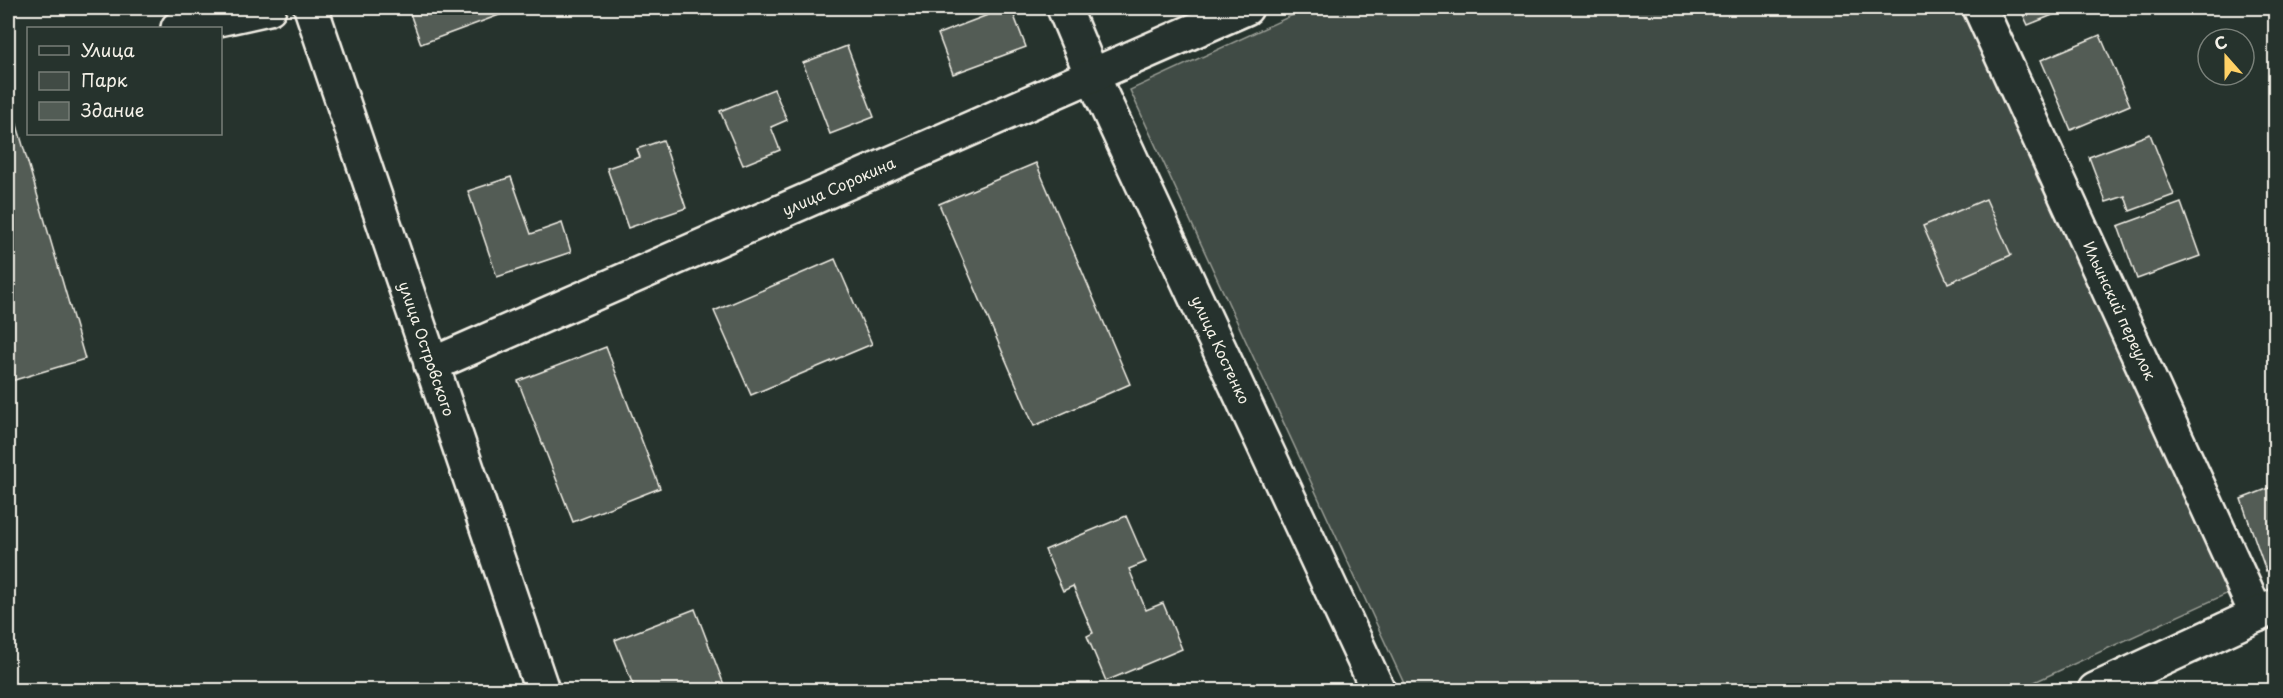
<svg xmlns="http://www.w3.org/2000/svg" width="2283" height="698" font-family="'Playpen Sans',sans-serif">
	<rect width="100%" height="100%" fill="#26332d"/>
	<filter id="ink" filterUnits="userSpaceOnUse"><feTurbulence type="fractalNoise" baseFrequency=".0167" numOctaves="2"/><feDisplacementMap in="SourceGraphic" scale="12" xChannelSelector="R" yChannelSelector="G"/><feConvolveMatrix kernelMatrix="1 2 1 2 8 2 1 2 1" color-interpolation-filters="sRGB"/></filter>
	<g filter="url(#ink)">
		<path fill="#414b45" stroke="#9a9e96" stroke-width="1.5" d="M1308 8H1966L2235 590 2017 690H1407L1130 90Z"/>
		<g fill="#525c55" stroke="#f4f1e8" stroke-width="1.5">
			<path d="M408 8H500L502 14 421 44Z"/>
			<path d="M1006 8H1011L1026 47 953 74 938 34Z"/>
			<path d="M2020 8H2070L2028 25Z"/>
			<path d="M2100 35 2130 105 2071 130 2041 60Z"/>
			<path d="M847 46 874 117 830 134 803 63Z"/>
			<path d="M774 89 787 120 771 127 780 150 743 165 720 111Z"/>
			<path d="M8 94 85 359 8 382Z"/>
			<path d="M2150 134 2174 195 2130 211 2125 196 2106 202 2089 157Z"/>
			<path d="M663 140 686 208 628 228 607 168 640 157 637 149Z"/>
			<path d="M1036 163 1130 384 1034 426 939 204Z"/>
			<path d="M511 177 531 234 562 223 571 252 497 277 468 191Z"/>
			<path d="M1986 199 2011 255 1948 283 1923 226Z"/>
			<path d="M2181 203 2200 256 2137 279 2118 226Z"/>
			<path d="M835 259 872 344 751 395 714 311Z"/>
			<path d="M606 347 660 488 573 522 518 381Z"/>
			<path d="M2272 487 2276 498V567L2266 571 2241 499Z"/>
			<path d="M1126 516 1146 562 1129 569 1146 610 1163 603 1182 649 1106 681 1087 636 1093 633 1073 586 1063 591 1045 550Z"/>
			<path d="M695 609 726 690H635L615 640Z"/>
		</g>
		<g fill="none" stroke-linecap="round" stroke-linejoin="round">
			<defs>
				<g id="minor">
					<path d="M311 8 542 690"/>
					<path d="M1064 8 1092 75 1378 690"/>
					<path d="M1980 8 2257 615"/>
					<path d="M178 28 269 8"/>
					<path d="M431 365 1246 8"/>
					<path d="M2095 690 2276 606"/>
				</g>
			</defs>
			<use href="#minor" stroke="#f4f1e8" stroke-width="38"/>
			<use href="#minor" stroke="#26332d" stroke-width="33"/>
		</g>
	</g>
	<g text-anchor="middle" stroke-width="4.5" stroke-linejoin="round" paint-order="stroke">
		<g font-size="15" fill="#f4f1e8" stroke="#26332d">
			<text transform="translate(839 187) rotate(-24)" y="5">улица Сорокина</text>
			<text transform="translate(2119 311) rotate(65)" y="5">Ильинский переулок</text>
			<text transform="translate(426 349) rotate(71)" y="5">улица Островского</text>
			<text transform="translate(1220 350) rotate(65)" y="5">улица Костенко</text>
		</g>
	</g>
	<rect width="2283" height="698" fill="none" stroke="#26332d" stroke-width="30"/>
	<rect x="15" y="15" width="2253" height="668" fill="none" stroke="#f4f1e8" stroke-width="2" filter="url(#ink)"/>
	<rect x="27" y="27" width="195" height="108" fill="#26332d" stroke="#787f78" stroke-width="1.5"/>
	<rect x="39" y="46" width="30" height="9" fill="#26332d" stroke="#787f78" stroke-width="1.5"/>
	<text x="81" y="57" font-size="18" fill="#f4f1e8">Улица</text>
	<rect x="39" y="72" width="30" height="18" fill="#414b45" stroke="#787f78" stroke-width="1.5"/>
	<text x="81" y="87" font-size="18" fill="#f4f1e8">Парк</text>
	<rect x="39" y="102" width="30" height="18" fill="#525c55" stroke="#787f78" stroke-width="1.5"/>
	<text x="81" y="117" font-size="18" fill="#f4f1e8">Здание</text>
	<g transform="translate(2226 57) rotate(339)"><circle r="28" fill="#26332d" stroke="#787f78" stroke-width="1.5"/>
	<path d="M0-4.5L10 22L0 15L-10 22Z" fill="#ffd166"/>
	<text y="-9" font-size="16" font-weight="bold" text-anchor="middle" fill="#f4f1e8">С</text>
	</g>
</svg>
